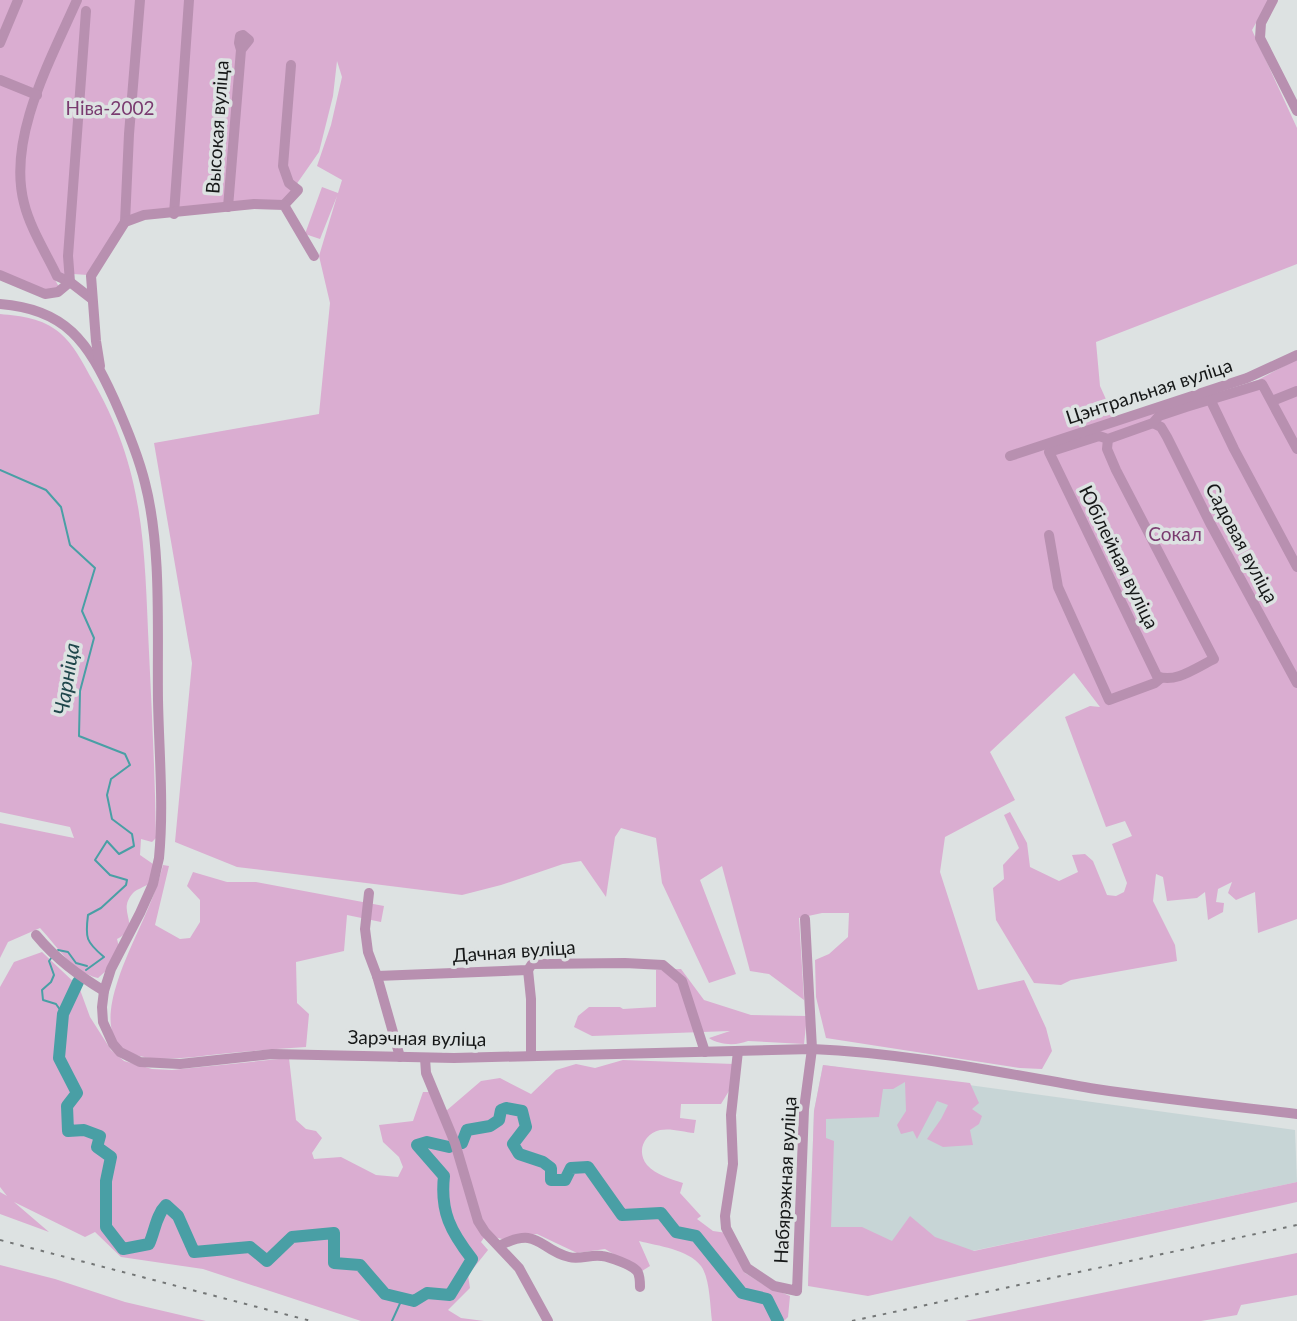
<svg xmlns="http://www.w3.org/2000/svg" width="1297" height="1321" font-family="Lato,sans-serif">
	<rect width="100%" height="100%" fill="#dde2e2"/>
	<path fill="#c7d5d6" d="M823 1065 1295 1130 1297 1182 808 1286 814 1111Z"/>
	<g fill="#daadd1">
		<path d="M0 0H1269L1252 30 1297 128V264L1096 342 1100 386 1114 417 1084 435 1258 380 1297 359V919L1258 933 1255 892 1236 900 1228 893 1232 882 1218 889 1216 902 1224 903 1223 912 1208 920 1205 892 1197 898 1167 901 1163 877 1156 874 1153 901 1175 945 1177 961 1071 980 1061 985 1034 983 996 920 993 888 1004 879 1003 865 1019 848 1004 815 1010 812 1027 843 1030 867 1059 881 1078 872 1072 855 1085 854 1093 861 1107 895 1116 896 1124 892 1127 883 1112 844 1132 836 1125 821 1106 827 1065 717 1090 706 1100 707 1074 673 990 752 1015 800 945 837 940 872 978 990 1024 980 1046 1028 1052 1051 1042 1069 1020 1068 826 1038 816 997 815 960 829 954 848 937 849 913H822L799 918 804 1000 769 974 750 971 722 866 700 880 736 974 709 983 662 883 656 838 621 828 615 837 606 897 581 861 563 864 501 885 462 895 237 867 175 842 192 663 154 443 319 414 330 303 319 256 337 196 320 239 305 234 322 187 338 193 342 180 317 166 331 125 342 77 337 61 333 96 319 152 284 202 124 216 88 275 73 274 54 278 59 287 51 292 0 273Z"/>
		<path d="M0 314C22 316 42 318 60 333 73 344 82 361 90 376 146 470 144 548 149 652 152 714 155 776 156 838L152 842 141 839 140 855 153 864 149 884C144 887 137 889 133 893 115 913 144 925 117 939L119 947 108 969 98 978C72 972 57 946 40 928L8 942 0 958V823L74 838 70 827 0 812Z"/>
		<path d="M163 865 169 866 155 925 180 939 190 938 200 922V900L187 886 193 872 227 882H256L384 906 381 922 347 915 344 951 296 962 297 1003 309 1014 306 1047C277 1049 248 1051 220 1054 158 1061 87 1073 118 980 131 941 153 906 163 865Z"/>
		<path d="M42 952 79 987 90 1017 111 1050 124 1061 152 1069 172 1070 289 1058 296 1120 306 1129 316 1131 322 1138 312 1153 314 1159 341 1157 376 1175 398 1177 403 1167 399 1157 383 1142 379 1125 413 1121 423 1092H433L446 1111 481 1081 500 1078 531 1094 556 1070 576 1064 595 1068 623 1060 734 1064 732 1086 721 1104H681L680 1118 696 1120 694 1133C684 1132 671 1128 660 1130 644 1134 636 1151 647 1165 656 1175 671 1179 683 1183L680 1193 701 1216 697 1219 713 1231 727 1233 745 1273 766 1286 790 1296 788 1317 784 1321H712C710 1306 710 1278 701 1266 688 1249 658 1246 639 1241L650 1266 642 1271 605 1249 577 1253 537 1234 502 1239 486 1235 481 1242 488 1250 468 1275 470 1288 448 1310 461 1318 484 1321H361L203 1269 121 1257 95 1232 85 1237 14 1202 49 1232 0 1214V1192L7 1196 0 1187V987L14 962Z"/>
		<path d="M681 969 704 1000 751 1015 807 1016 804 1044 748 1041C736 1046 719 1045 709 1038L730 1031 592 1036 574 1027 578 1016 589 1007H620L623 1009 656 1007V970Z"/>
		<path d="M823 1065 970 1083 979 1103 972 1109 982 1116 979 1124 970 1130 973 1145 943 1147 927 1139 941 1119 948 1105 937 1101 917 1139 913 1131 901 1134 897 1125 906 1111 905 1082 893 1089H883L879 1117 826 1119V1138L834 1141 831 1227H862L892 1241 910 1216 935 1237 974 1251 1297 1182V1202L868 1296 808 1286 814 1111Z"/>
		<path d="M1297 1253V1295L1241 1305 1237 1315 1201 1321H965Z"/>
		<path d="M0 1265 55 1279 125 1302 206 1321H0Z"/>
	</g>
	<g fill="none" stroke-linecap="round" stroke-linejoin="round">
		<g stroke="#499fa5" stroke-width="2">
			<path d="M0 470 46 490 61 507 70 545 95 568 82 611 94 638 80 691 79 736 125 754 130 765 111 779 107 795 112 819 132 834 134 846 119 854 107 841 95 860 110 875 127 880 126 885 101 908 88 915C85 938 86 942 104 957L86 970"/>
			<path d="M58 950 68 952 76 963 87 966"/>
			<path d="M52 957 49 961 54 975 51 982 42 990 43 1000 56 1004 63 1014"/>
			<path d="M392 1321 402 1299"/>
		</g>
		<g stroke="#499fa5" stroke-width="12">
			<path d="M78 982 63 1014 59 1058 77 1093 67 1106 68 1131 84 1130 100 1136 97 1147 111 1157 106 1181V1227L123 1249 149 1244C155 1231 156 1215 166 1205L178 1216 194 1252 250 1247 267 1261 292 1237 334 1233V1263L360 1265 385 1294 414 1301 427 1293 450 1295 472 1259C451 1232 440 1212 444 1176L417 1145 427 1142 449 1147"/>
			<path d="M462 1143 467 1130 490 1126 499 1120 501 1110 506 1108 522 1111 526 1127 513 1144 519 1154 543 1162 551 1168V1180H565L571 1168 588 1167 622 1215 661 1213 676 1232 696 1236 742 1293 767 1299 778 1321"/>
		</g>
		<g stroke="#b890b0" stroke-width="10">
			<path d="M77 0C51 59 7 138 24 203 30 228 46 253 57 276L70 282 92 299"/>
			<path d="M1273 0 1261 23 1260 38 1297 111"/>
			<path d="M0 43 18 0"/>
			<path d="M0 80 37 95"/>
			<path d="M284 205 298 190 289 183 283 166 291 65"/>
			<path d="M228 207 241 50 249 40 243 35 240 36 239 43 241 50"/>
			<path d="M174 214 189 0"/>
			<path d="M125 222 129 134 140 0"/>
			<path d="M0 275 45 294 58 292 70 282 68 256 86 11"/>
			<path d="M0 304C66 309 88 342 114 399 126 426 138 454 145 483 162 549 157 631 158 700 159 752 164 806 159 858L153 884 140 913 111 969 104 991 102 1007 103 1022 113 1044 120 1052 140 1062 180 1064 272 1054 454 1058 812 1049C908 1053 1002 1073 1096 1089 1163 1099 1230 1106 1297 1114"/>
			<path d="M100 366 96 341 91 276 125 222 144 215 254 204 284 205 314 256"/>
			<path d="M1210 399 1234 449 1297 567"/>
			<path d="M1272 401 1297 391"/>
			<path d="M1153 423 1161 427 1167 437 1210 523 1297 683"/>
			<path d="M1108 439 1107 449 1116 470 1214 659C1197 667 1175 684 1157 676L1049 452 1099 436 1108 439 1153 423 1159 416 1186 407 1262 384 1297 449"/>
			<path d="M1010 456 1247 378 1297 355"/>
			<path d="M1049 535 1058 587 1109 700 1155 683 1161 678"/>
			<path d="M369 893 365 929 368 952 377 976 400 1057"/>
			<path d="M36 935C56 959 78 975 104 991"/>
			<path d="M528 970 531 999V1056"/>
			<path d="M377 976 528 970 532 964 625 963 663 965 682 981 705 1052"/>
			<path d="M738 1051 731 1115 733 1164 725 1216 726 1228 747 1268 774 1286 797 1291 804 1109 812 1049 805 919"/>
			<path d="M425 1058 426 1073 455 1143 478 1221 485 1232 519 1268 548 1321"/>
			<path d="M499 1246C539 1225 539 1250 569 1257 580 1260 591 1254 602 1256 610 1257 632 1265 637 1271 640 1275 640 1283 640 1287"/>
		</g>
		<g stroke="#737676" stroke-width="2" stroke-dasharray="3.5 7" stroke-linecap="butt">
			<path d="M0 1240 311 1321"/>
			<path d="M852 1321 1297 1225"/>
		</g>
	</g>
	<g text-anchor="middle" stroke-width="7" stroke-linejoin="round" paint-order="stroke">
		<g font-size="19" fill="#7a3b70" stroke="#dde2e2">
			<text x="110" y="115">Ніва-2002</text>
			<text x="1175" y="541">Сокал</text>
		</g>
		<g font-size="19" fill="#161818" stroke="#dde2e2">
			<text transform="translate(217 127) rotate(-86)" y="7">Высокая вуліца</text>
			<text transform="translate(1149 391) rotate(-18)" y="7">Цэнтральная вуліца</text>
			<text transform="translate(1242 543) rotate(62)" y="7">Садовая вуліца</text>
			<text transform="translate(1119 557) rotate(64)" y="7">Юбілейная вуліца</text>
			<text transform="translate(514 951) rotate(-4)" y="7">Дачная вуліца</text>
			<text transform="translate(417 1038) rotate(1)" y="7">Зарэчная вуліца</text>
			<text transform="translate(785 1180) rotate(-87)" y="7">Набярэжная вуліца</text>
		</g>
		<g font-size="21" font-style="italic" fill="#1f474b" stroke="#dde2e2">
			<text transform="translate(67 679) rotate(-81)" y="7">Чарніца</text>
		</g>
	</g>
</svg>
